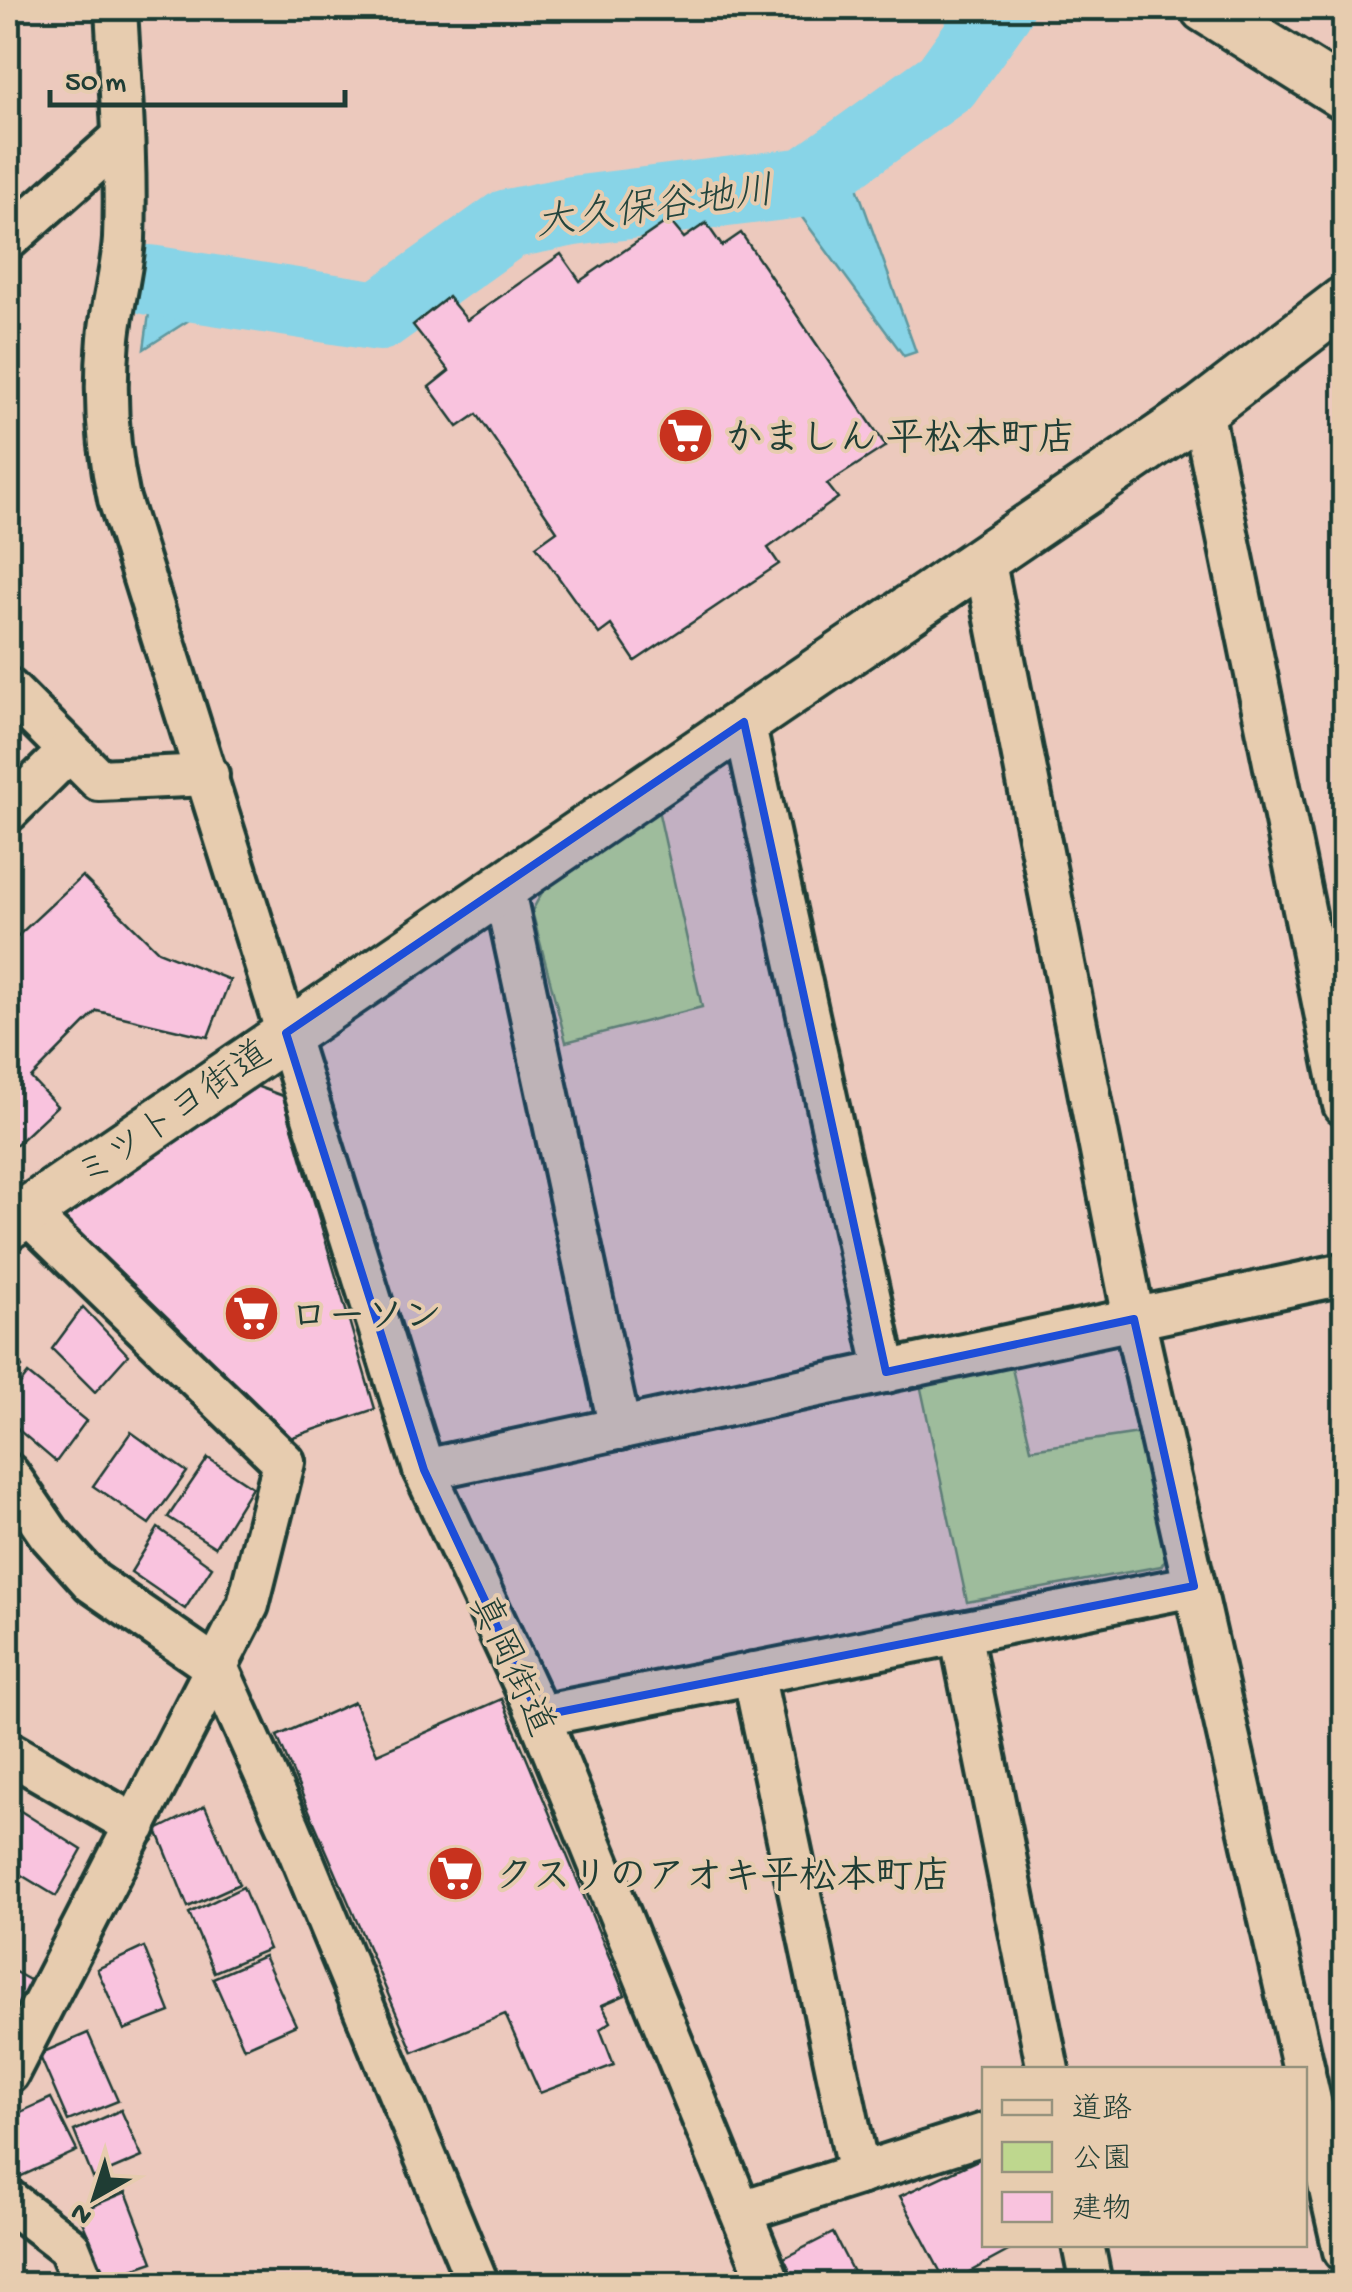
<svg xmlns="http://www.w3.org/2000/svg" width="1352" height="2292" font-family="'Gochi Hand','Klee One',sans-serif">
	<rect width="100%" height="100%" fill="#ecc9bd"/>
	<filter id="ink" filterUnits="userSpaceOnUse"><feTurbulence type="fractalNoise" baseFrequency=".01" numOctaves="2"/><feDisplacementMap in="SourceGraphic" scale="20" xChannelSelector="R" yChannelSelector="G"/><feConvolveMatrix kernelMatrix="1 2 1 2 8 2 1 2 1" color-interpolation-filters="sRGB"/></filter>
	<g filter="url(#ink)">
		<g fill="#bed78e" stroke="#6e8a61" stroke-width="2.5">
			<path d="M657 805 702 1007 566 1042 532 911 545 887Z"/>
			<path d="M1010 1360 1031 1449 1153 1431 1178 1540 1161 1566 967 1602 920 1384Z"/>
		</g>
		<g fill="#88d4e7" stroke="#5e989f" stroke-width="2.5">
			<path d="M853 176 916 352 904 356 801 216Z"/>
			<path d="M153 285 228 295 144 349Z"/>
		</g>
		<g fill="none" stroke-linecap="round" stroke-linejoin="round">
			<path stroke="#5e989f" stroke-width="11" d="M853 176 858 143"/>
			<path stroke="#88d4e7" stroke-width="70" d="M150 280 379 316 508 224 573 211 807 182 946 82 999 8"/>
		</g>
		<g fill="#f9c3de" stroke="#1f3d34" stroke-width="2.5">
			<path d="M669 220 684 238 706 223 722 246 741 233 886 446 827 484 838 498 768 548 779 564 635 661 611 625 599 634 536 546 557 531 477 414 458 427 429 387 449 371 413 325 448 297 467 320 561 254 580 281Z"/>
			<path d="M82 876 158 951 230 980 208 1037 97 1011 31 1078 57 1106 8 1152V945Z"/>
			<path d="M245 1082 283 1096 375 1409 284 1440 57 1219Z"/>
			<path d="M83 1307 128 1355 95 1392 52 1349Z"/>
			<path d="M8 1347 22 1367 8 1379Z"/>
			<path d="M28 1374 86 1421 56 1462 8 1421V1400Z"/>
			<path d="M131 1432 187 1472 149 1524 93 1486Z"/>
			<path d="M208 1458 252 1487 215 1547 168 1517Z"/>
			<path d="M158 1528 212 1567 185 1609 131 1572Z"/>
			<path d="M502 1699 625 1995 602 2005 611 2022 600 2029 614 2065 540 2093 505 2014 413 2052 277 1736 354 1702 377 1754Z"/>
			<path d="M8 1803 82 1850 56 1896 8 1867Z"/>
			<path d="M205 1806 239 1884 188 1907 157 1830Z"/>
			<path d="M243 1887 269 1949 214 1972 189 1913Z"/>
			<path d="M144 1947 170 2012 124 2030 97 1969Z"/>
			<path d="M264 1956 296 2025 244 2048 213 1978Z"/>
			<path d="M8 1968 35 1983 17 2019 8 2013Z"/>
			<path d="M88 2033 118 2101 68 2121 39 2054Z"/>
			<path d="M51 2098 77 2151 15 2179 8 2167V2131L16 2114Z"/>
			<path d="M121 2110 142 2157 93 2178 74 2131Z"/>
			<path d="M984 2157V2244H1007L1010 2250 947 2284 900 2196Z"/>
			<path d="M126 2192 153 2262 106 2278 78 2212Z"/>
			<path d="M833 2233 859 2284H797L784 2258Z"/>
		</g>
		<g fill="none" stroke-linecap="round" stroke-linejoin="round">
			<defs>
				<g id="minor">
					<path d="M116 8C120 84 127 162 124 239 122 272 112 305 109 338 104 393 107 445 119 499L424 1470 539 1716 770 2284"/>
					<path d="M8 239 123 137"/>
					<path d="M1202 410 1344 1105"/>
					<path d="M984 558 1134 1319 1304 2070"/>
					<path d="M8 689 99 780 208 775"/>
					<path d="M744 722 886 1372"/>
					<path d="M8 811 69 751"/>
					<path d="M503 886 620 1429"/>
					<path d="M424 1470 1344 1274"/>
					<path d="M8 1474 49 1534 92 1582 218 1669 289 1827 478 2284"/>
					<path d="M960 1632 1048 2070"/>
					<path d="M753 1673 859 2174"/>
					<path d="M539 1716 1194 1586"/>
					<path d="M8 1752 136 1826"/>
					<path d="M8 2073 248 1605 284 1462 27 1213"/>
					<path d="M1304 2074 1344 2251"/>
					<path d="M8 2200 69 2247 84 2284"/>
					<path d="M742 2211 984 2134"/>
					<path d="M1083 2244 1091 2284"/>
				</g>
				<g id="tertiary">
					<path d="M1205 8 1344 95"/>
					<path d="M8 1225 1202 410 1344 301"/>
				</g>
			</defs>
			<use href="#minor" stroke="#1f3d34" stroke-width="48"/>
			<use href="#tertiary" stroke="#1f3d34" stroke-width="55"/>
			<use href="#minor" stroke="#e7ccaf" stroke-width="40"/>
			<use href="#tertiary" stroke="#e7ccaf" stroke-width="48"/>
		</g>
	</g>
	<path fill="#1d4ed8" fill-opacity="0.2" stroke="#1d4ed8" stroke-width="8" stroke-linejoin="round" d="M744 722 886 1372 1134 1319 1194 1586 539 1716 424 1470 286 1033Z"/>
	<defs>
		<symbol id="supermarket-disc" viewBox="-11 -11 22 22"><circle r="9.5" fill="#c8321e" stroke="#e7ccaf"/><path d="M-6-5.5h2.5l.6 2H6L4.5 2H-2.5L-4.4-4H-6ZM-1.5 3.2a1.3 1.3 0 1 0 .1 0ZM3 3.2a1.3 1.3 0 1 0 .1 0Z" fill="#fff"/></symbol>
	</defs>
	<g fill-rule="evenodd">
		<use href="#supermarket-disc" x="654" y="404" width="63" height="63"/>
		<use href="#supermarket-disc" x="220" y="1282" width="63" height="63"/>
		<use href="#supermarket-disc" x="424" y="1842" width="63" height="63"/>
	</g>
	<g text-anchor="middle" stroke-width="8" stroke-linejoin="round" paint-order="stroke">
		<g font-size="38" font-weight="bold" fill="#1f3d34" stroke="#e7ccaf" text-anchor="start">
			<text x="725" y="449">かましん 平松本町店</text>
			<text x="290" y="1327">ローソン</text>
			<text x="495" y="1887">クスリのアオキ平松本町店</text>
		</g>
		<g font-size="38" fill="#1f3d34" stroke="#e7ccaf">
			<text transform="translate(172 1112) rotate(-35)" y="13">ミツトヨ街道</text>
			<text transform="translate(514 1664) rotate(65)" y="13">真岡街道</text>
		</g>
		<g font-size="40" font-style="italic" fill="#24453d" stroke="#e7ccaf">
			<text transform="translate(654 204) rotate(-8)" y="14">大久保谷地川</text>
		</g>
	</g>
	<rect width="1352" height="2292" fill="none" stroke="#e7ccaf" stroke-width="40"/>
	<rect x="20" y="20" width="1312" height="2252" fill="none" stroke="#1f3d34" stroke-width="4" filter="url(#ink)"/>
	<rect x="982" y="2067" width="325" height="180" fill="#e7ccaf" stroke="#97937e" stroke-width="2.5"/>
	<rect x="1002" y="2100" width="50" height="15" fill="#e7ccaf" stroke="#97937e" stroke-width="2.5"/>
	<text x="1072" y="2117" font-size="30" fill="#1f3d34">道路</text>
	<rect x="1002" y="2142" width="50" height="30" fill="#bed78e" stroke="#97937e" stroke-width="2.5"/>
	<text x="1072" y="2167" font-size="30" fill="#1f3d34">公園</text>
	<rect x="1002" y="2192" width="50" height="30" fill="#f9c3de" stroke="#97937e" stroke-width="2.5"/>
	<text x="1072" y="2217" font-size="30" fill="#1f3d34">建物</text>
	<g transform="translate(95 2197) rotate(219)" stroke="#e7ccaf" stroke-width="8" paint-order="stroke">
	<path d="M0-8L18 38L0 25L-18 38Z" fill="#1f3d34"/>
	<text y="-15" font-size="28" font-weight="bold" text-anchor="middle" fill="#1f3d34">N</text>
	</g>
	<path d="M50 90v15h295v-15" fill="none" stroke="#1f3d34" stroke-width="5"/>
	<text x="65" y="90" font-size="30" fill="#1f3d34" stroke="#e7ccaf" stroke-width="8" paint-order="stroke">50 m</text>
</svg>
